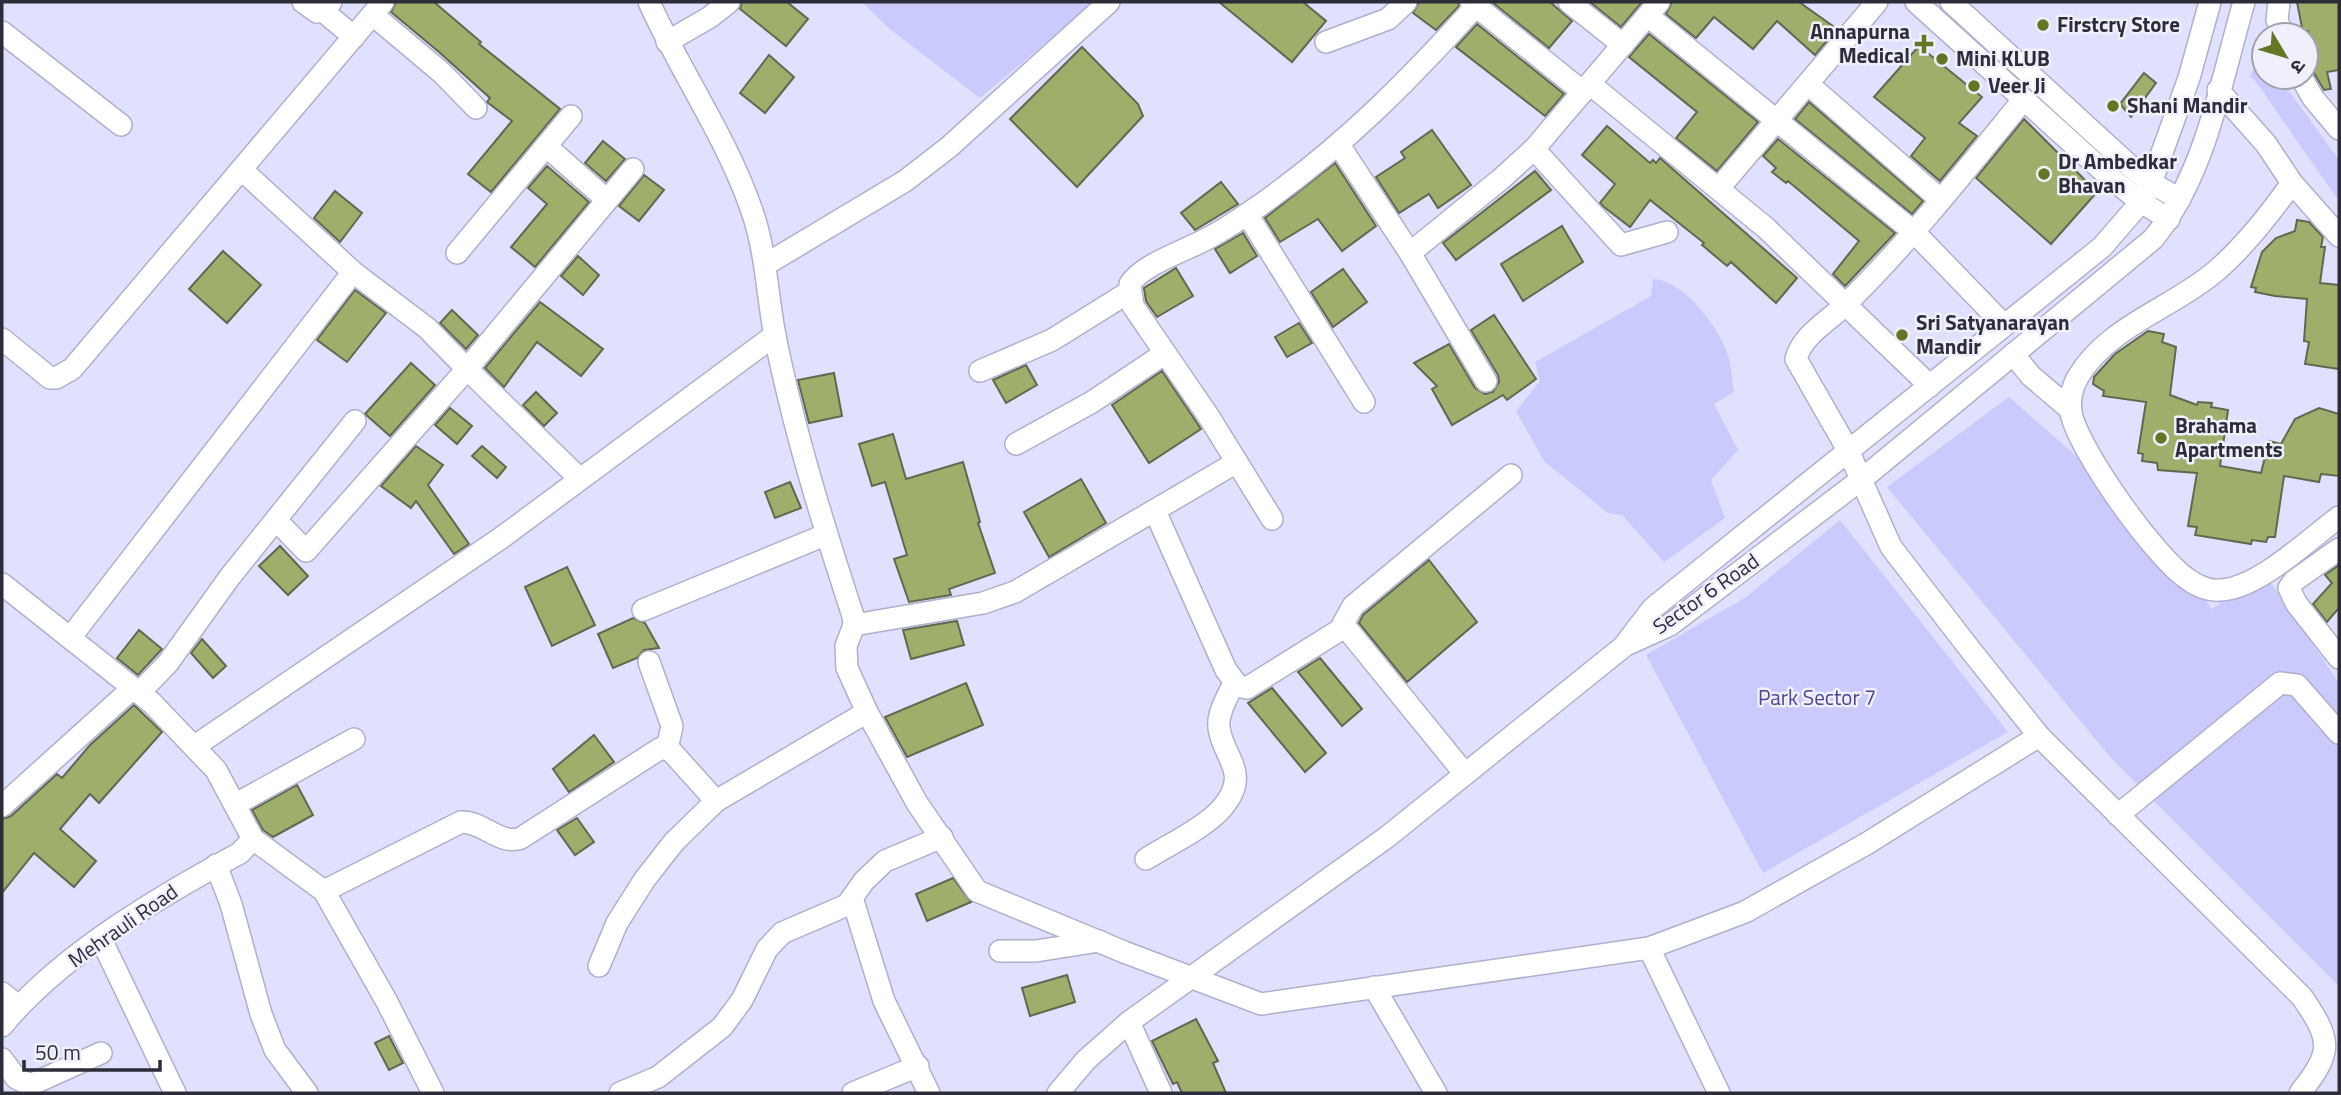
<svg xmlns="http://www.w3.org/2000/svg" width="2341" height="1095" font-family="'Titillium Web','Noto Sans Devanagari',sans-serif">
	<rect width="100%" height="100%" fill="#dfe1fe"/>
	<g fill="#cacbfc">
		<path d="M862 2H1095L980 98 891 30Z"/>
		<path d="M2260 51 2264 56V77H2279L2339 160V201L2254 79 2250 77Z"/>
		<path d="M1653 279C1684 280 1722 330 1729 359 1732 370 1732 382 1734 392L1714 404 1738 450 1711 480 1725 518 1664 562 1622 515 1608 513 1544 461 1516 411 1540 381 1535 362 1651 296Z"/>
		<path d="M2009 397 2132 505 2212 609 2263 571 2339 683V986L2111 758 1887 487Z"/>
		<path d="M1840 520 2008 732 1763 873 1646 655 1746 597Z"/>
	</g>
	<g fill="#9daf6b" stroke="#61684f" stroke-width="2">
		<path d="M396 2H434L481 42 479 44 560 109 491 192 468 174 512 121 487 102 490 98 439 52 391 12Z"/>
		<path d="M742 2H787L808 19 786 46 740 9Z"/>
		<path d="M1219 2H1303L1326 21 1292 62Z"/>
		<path d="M1419 2H1458L1459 6 1436 30 1413 13Z"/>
		<path d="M1492 2H1550L1572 21 1549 48Z"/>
		<path d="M1590 2H1642L1621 27Z"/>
		<path d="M1672 2H1799L1837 29 1815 55 1777 21 1753 49 1714 17 1696 38 1666 14Z"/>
		<path d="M2297 2H2339V70L2327 72 2331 89 2324 90 2312 70 2311 63 2315 62 2308 31 2303 33Z"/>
		<path d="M1477 24 1564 94 1545 116 1456 47Z"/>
		<path d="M1649 34 1758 122 1717 171 1676 138 1697 112 1629 57Z"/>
		<path d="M1919 46 1982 97 1959 123 1977 136 1940 181 1911 156 1925 138 1874 97Z"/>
		<path d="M1082 47 1138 104 1143 116 1077 187 1010 119Z"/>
		<path d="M769 55 794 77 765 113 740 93Z"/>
		<path d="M2144 73 2156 83 2131 117 2120 104Z"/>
		<path d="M1809 102 1923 201 1912 214 1795 119Z"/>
		<path d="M2024 119 2097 192 2051 244 1976 178Z"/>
		<path d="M1607 126 1650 163 1653 160 1656 163 1660 158 1797 278 1776 303 1731 262 1727 266 1702 245 1704 243 1650 200 1630 227 1604 207 1600 203 1615 184 1582 155Z"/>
		<path d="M1432 130 1471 185 1438 208 1429 194 1399 213 1376 177 1405 158 1401 152Z"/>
		<path d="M1778 139 1895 233 1845 286 1833 274 1859 241 1788 181 1786 183 1772 172 1776 168 1763 156Z"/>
		<path d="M603 141 625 159 606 181 585 163Z"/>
		<path d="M1335 163 1376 226 1342 251 1318 219 1280 242 1265 218Z"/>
		<path d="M547 166 589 202 535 267 511 247 547 204 528 188Z"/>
		<path d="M1535 171 1551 190 1456 260 1443 243Z"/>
		<path d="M644 175 664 190 639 221 619 206Z"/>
		<path d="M1221 182 1238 204 1195 230 1181 213Z"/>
		<path d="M335 191 362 213 340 242 314 218Z"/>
		<path d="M2297 220 2309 222 2323 237 2321 247H2325L2320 283 2339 285V369L2305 364 2309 342 2304 341 2307 299 2275 296 2255 292 2256 288 2251 287 2262 252 2276 238 2295 231Z"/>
		<path d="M1562 226 1583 262 1523 301 1501 264Z"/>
		<path d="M1243 233 1257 256 1230 273 1215 249Z"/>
		<path d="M223 251 261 285 227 323 189 289Z"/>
		<path d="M578 256 599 275 583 295 561 276Z"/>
		<path d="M1176 268 1193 296 1157 317 1146 301 1144 288Z"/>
		<path d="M1343 269 1367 302 1333 327 1311 292Z"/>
		<path d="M355 290 386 313 347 362 317 340Z"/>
		<path d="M540 302 603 349 581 376 537 342 504 387 485 368Z"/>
		<path d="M452 310 478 335 466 349 440 323Z"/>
		<path d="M1494 315 1536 379 1507 400 1503 395 1452 425 1432 389 1437 386 1414 363 1449 344 1475 388 1485 394 1493 392 1499 382 1498 375 1471 330Z"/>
		<path d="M1299 323 1312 343 1287 357 1275 337Z"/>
		<path d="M2148 331 2164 334 2162 342 2176 347 2170 395 2197 405 2198 402 2212 403 2211 407 2228 410 2220 466 2261 473 2269 441 2281 444 2295 419 2319 408 2339 414V476L2321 474 2319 482 2284 476 2275 537H2268L2266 542 2252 540 2251 544 2195 535 2197 527 2188 526 2197 473 2158 470 2157 463 2142 461 2143 454 2138 453 2146 402 2103 396 2104 391 2093 384 2094 377 2115 354Z"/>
		<path d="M411 363 435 385 390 436 365 414Z"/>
		<path d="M1026 365 1037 385 1006 403 993 380Z"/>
		<path d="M1162 371 1201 429 1149 463 1112 405Z"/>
		<path d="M834 373 842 416 809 423 798 380Z"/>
		<path d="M536 392 557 413 544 426 523 405Z"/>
		<path d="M450 408 472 426 457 444 435 425Z"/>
		<path d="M893 434 906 479 963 462 980 522 978 523 995 573 949 589 951 595 909 602 894 559 907 555 885 482 872 486 859 444Z"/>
		<path d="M416 446 443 465 428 485 469 544 454 554 416 501 411 508 381 486Z"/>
		<path d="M482 446 506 467 497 478 472 456Z"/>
		<path d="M1081 479 1106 523 1049 557 1024 512Z"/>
		<path d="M790 482 801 508 775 518 765 492Z"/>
		<path d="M280 546 308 576 288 595 259 566Z"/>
		<path d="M1429 560 1477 622 1407 682 1359 623 1363 615Z"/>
		<path d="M2339 565V608L2327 622 2313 604 2332 583 2325 575Z"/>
		<path d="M567 567 595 625 552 646 525 587Z"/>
		<path d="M633 618 645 623 659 648 644 650 637 658 613 668 598 634Z"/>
		<path d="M957 621 964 645 911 659 903 630Z"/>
		<path d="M139 630 162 649 138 675 117 658Z"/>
		<path d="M202 639 226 666 213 678 191 653Z"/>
		<path d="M1320 658 1362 709 1342 726 1298 672Z"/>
		<path d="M966 683 983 725 907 757 885 717Z"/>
		<path d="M1272 688 1326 753 1305 772 1248 703Z"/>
		<path d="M134 705 162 732 99 803 90 794 60 829 96 861 74 887 34 853 2 893V819L11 816 57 774 62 778 90 745Z"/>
		<path d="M594 735 614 762 569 792 553 769Z"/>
		<path d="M297 785 313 815 273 837 263 830 252 810Z"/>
		<path d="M577 818 594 842 575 855 557 830Z"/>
		<path d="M953 878 971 902 927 921 916 894Z"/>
		<path d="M1067 975 1075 1002 1030 1016 1022 988Z"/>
		<path d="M1196 1019 1218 1061 1213 1063 1226 1093H1182L1177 1082 1173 1084 1152 1041Z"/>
		<path d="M389 1036 403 1063 389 1070 375 1043Z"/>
	</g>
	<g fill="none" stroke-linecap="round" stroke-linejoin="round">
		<defs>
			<g id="minor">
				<path d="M303 2 317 12 331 2"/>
				<path d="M649 2C681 73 727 138 752 211 766 251 767 294 775 336 794 431 823 524 853 616L854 625 846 646 847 668 867 712 917 803 977 891 1124 952 1261 1004 1649 948 1745 912 1866 844 2039 736"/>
				<path d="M1471 2 1583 92"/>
				<path d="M1569 2 1623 45"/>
				<path d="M1916 2 2112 179 2141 202 2169 219"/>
				<path d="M1951 2 2130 166 2151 183 2180 199"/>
				<path d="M2279 2 2277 20 2283 35"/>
				<path d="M323 11 354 37"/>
				<path d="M373 15 442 73 476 108"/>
				<path d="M1648 16 1914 232 2004 325"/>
				<path d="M2 32 121 125"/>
				<path d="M667 42 710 17 729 2"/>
				<path d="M1326 42 1388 19 1406 2"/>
				<path d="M2301 77 2313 98 2339 129"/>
				<path d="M1590 84 1766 228 1930 386"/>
				<path d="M1808 84 1941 200"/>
				<path d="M2218 90 2266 144 2292 183 2339 236"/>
				<path d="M2023 100C1966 170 1910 241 1846 304 1829 321 1802 335 1796 359L1848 450 1891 547 1969 648 2039 736 2302 997C2332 1041 2333 1051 2300 1093"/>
				<path d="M571 116 546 146 607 200"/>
				<path d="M1339 145 1410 253 1486 381"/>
				<path d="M1534 149 1621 245 1667 232"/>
				<path d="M242 170 353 272 427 328 467 369 633 169"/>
				<path d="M2292 183C2270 214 2245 246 2216 271 2173 308 2108 326 2078 377 2072 387 2069 401 2071 413 2079 451 2156 559 2189 580 2197 586 2209 591 2219 590 2257 590 2309 539 2339 517"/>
				<path d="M1719 188 1877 2"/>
				<path d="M1247 214 1364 402"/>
				<path d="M457 253 546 146"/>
				<path d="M1410 253 1501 179 1534 149 1659 2"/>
				<path d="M765 265 905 181 949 147 1109 2"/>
				<path d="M2 339 50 378H56L72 369 383 2"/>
				<path d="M2013 354 2031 376 2071 410"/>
				<path d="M980 371 1052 340 1129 292"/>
				<path d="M1016 444 1092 402 1164 354"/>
				<path d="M1155 511 1226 670 1238 686 1247 688 1343 628"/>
				<path d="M1272 519 1209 417 1133 306 1130 284C1143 263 1191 249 1212 236 1231 226 1249 213 1266 201 1349 141 1407 82 1476 6"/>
				<path d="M276 520 306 551 467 369 580 479"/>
				<path d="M2339 549 2294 581 2289 588 2296 603 2339 658"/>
				<path d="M2 584 152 703 216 770 253 839 324 891 387 1002 433 1093"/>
				<path d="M643 610 825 535"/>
				<path d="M854 625 983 603 1015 592 1237 462"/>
				<path d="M70 638 353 272"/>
				<path d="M1628 644 1670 625 1867 475 2153 239C2206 174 2221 81 2244 2"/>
				<path d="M649 662 672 726 667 749"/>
				<path d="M139 693 168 663 229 578 355 421"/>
				<path d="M195 746 501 538 775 335"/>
				<path d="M1465 774 1343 624 1353 606 1511 475"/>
				<path d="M236 804 354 739"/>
				<path d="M2 806 133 688"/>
				<path d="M2118 815 2280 683 2297 685 2339 733"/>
				<path d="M1146 859C1168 845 1206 827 1222 808 1252 773 1223 758 1219 728 1217 713 1228 696 1234 683"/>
				<path d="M216 865 231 904 261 1014 275 1050 307 1093"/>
				<path d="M324 891 461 822C483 821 500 846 521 838L661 748 671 751 716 801"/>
				<path d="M853 901 884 1001 929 1093"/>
				<path d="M101 939 175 1093"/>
				<path d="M1649 948 1719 1093"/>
				<path d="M1000 951H1036L1099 941"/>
				<path d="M599 966 617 923 645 879 674 842 716 801 867 712"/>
				<path d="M1374 987 1436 1093"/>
				<path d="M2 993 18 1006"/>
				<path d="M1129 1022 1161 1093"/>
				<path d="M2 1026C60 955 160 896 240 853L253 839"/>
				<path d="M2 1059 16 1078 30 1085 101 1053"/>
				<path d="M620 1093 658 1077 722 1027 742 1000 767 949 782 933 847 905 864 881 885 861 942 837"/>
				<path d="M853 1093 918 1066"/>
				<path d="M1058 1093 1086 1060 1129 1022 1387 837 1623 647 1653 608 2102 247 2141 202 2151 183 2189 78 2210 2"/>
			</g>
		</defs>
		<use href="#minor" stroke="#afb0cc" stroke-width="24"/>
		<use href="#minor" stroke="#fff" stroke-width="21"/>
	</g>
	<g fill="#637624" stroke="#eff0fb" stroke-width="2.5">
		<circle cx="2043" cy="25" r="7"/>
		<path d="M1920.5 33.5h7v7h7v7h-7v7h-7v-7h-7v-7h7z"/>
		<circle cx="1942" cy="59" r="7"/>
		<circle cx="1974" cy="86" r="7"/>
		<circle cx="2113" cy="106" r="7"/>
		<circle cx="2044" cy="174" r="7"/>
		<circle cx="1902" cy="335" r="7"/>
		<circle cx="2161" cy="438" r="7"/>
	</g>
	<g text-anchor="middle" stroke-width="5" stroke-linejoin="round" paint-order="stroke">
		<g font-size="21" font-weight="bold" fill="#2c2d38" stroke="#eff0fb" text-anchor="start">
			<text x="2057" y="32">Firstcry Store</text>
			<text x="1910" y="39" text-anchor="end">Annapurna<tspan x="1910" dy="24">Medical</tspan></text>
			<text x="1956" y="66">Mini KLUB</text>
			<text x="1988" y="93">Veer Ji</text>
			<text x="2127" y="113">Shani Mandir</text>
			<text x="2058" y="169">Dr Ambedkar<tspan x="2058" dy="24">Bhavan</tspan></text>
			<text x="1916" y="330">Sri Satyanarayan<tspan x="1916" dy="24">Mandir</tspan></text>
			<text x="2175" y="433">Brahama<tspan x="2175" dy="24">Apartments</tspan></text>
		</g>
		<g font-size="21" fill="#2c2d38" stroke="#eff0fb">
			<text transform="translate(1706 594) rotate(-35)" y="7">Sector 6 Road</text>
			<text transform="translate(123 926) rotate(-35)" y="7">Mehrauli Road</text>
		</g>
		<g font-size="21" fill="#4b4594" stroke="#eff0fb">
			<text x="1817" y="705">Park Sector 7</text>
		</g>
	</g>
	<rect width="2341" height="1095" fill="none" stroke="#2c2d38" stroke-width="7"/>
	<g transform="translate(2285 56) rotate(128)"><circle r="33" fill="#eff0fb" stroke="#a1a2ad" stroke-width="2"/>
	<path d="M0-5L12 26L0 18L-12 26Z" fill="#637624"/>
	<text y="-10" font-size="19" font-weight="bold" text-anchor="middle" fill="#2c2d38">उ</text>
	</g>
	<path d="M24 1060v10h136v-10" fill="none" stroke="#2c2d38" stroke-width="3.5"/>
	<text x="35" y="1060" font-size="21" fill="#2c2d38" stroke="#eff0fb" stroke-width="5" paint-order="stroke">50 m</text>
</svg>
